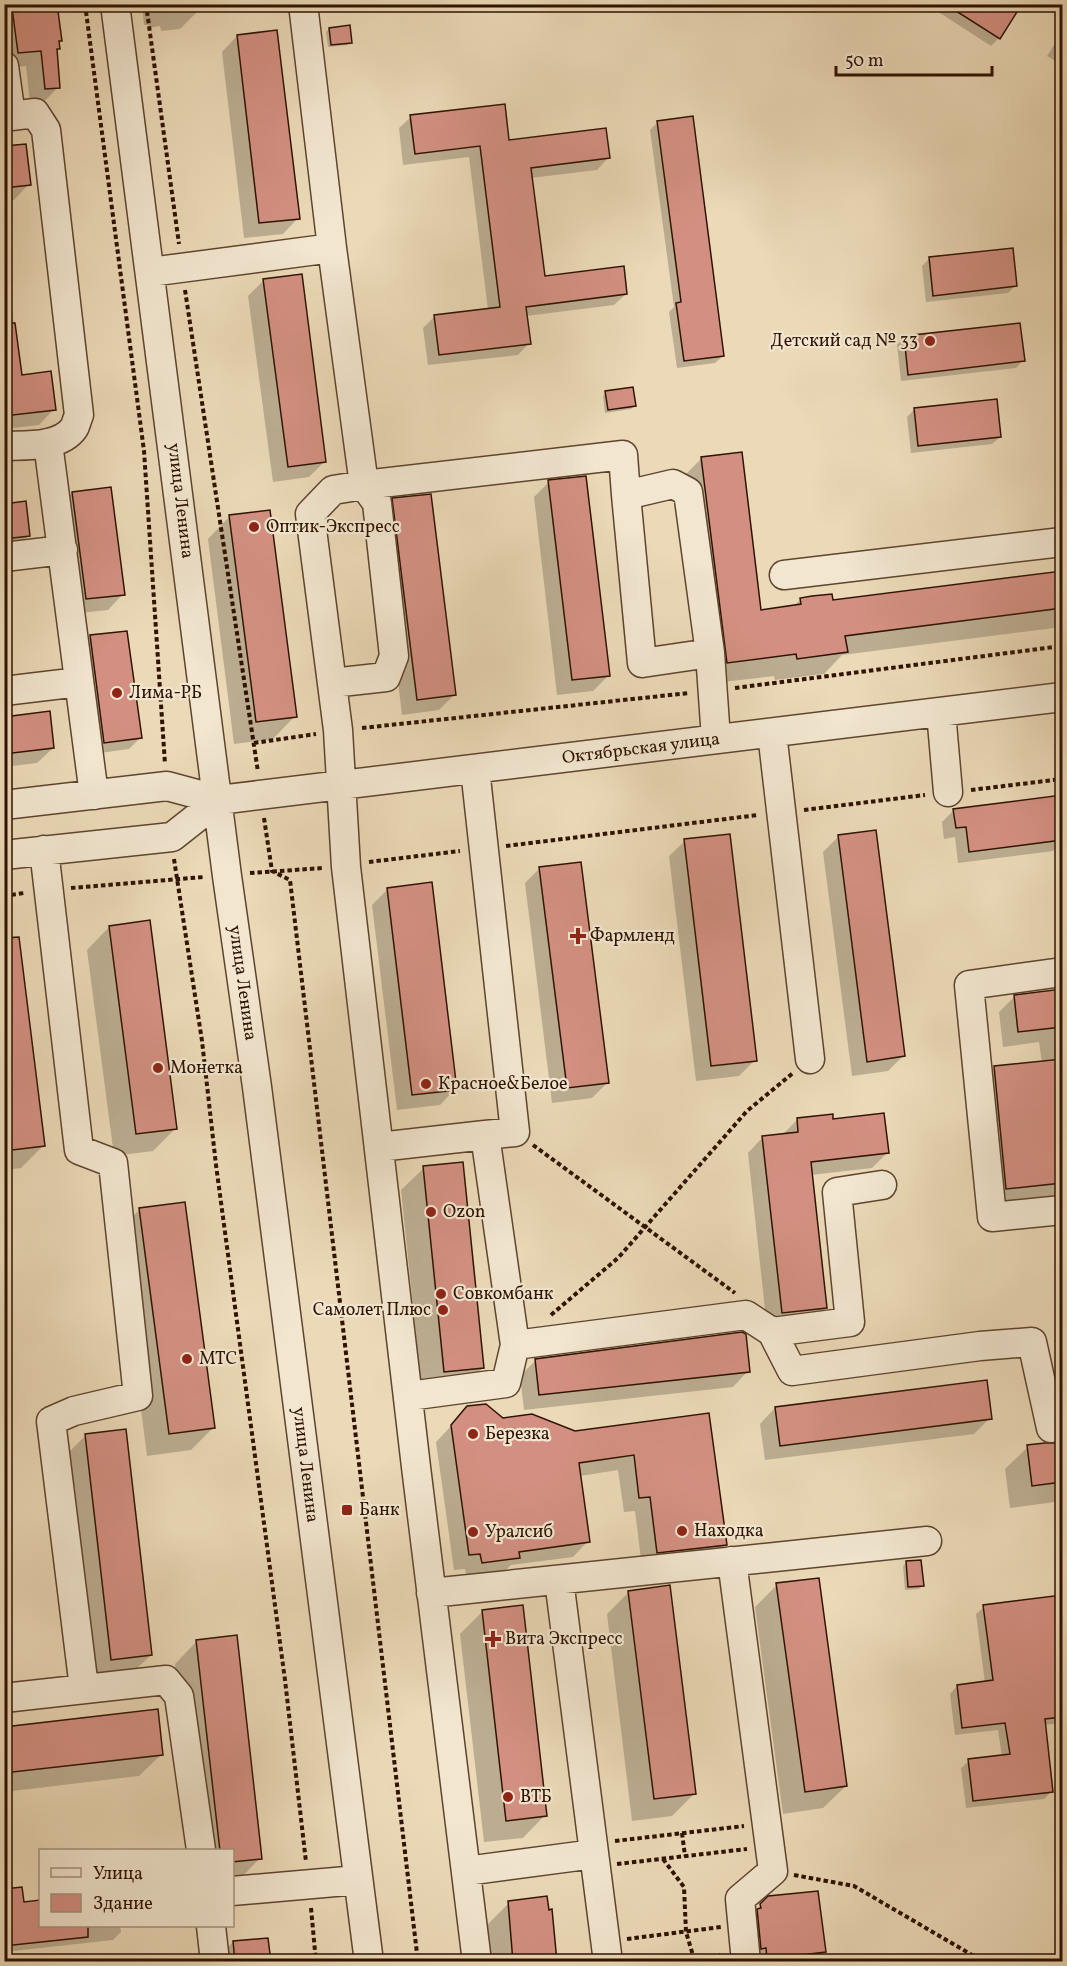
<svg xmlns="http://www.w3.org/2000/svg" width="1067" height="1966" font-family="Vollkorn,serif">
<style>
.shadow{fill:#0003}
.building{fill:#d39082;stroke:#2f1300;stroke-width:1.5}
.lines{fill:none;stroke-linecap:round;stroke-linejoin:round}
.minor-casing{stroke:#5e442e;stroke-width:31}
.path{stroke:#2f1300;stroke-width:4;stroke-dasharray:4.5 3;stroke-linecap:butt}
.minor{stroke:#f2e6d0;stroke-width:28}
.poi-dot{fill:#8f2418;stroke:#f2e6d0;stroke-width:2}
.labels{text-anchor:middle;dominant-baseline:central;stroke-width:4.5;stroke-linejoin:round;paint-order:stroke}
.poi-label{font-size:18px;fill:#2f1300;stroke:#f2e6d0;text-anchor:start}
.street-label{font-size:18px;fill:#2f1300;stroke:#f2e6d0}
</style>
<rect width="100%" height="100%" fill="#ebd9b7"/>
<filter id="stains"><feTurbulence type="fractalNoise" baseFrequency=".00333" numOctaves="4"/><feColorMatrix values="0 0 0 0 .2 0 0 0 0 .09 0 0 0 0 .02 0 0 0 .5 -.17"/></filter>
<radialGradient id="worn" r=".72"><stop offset=".6" stop-color="#630" stop-opacity="0"/><stop offset="1" stop-color="#630" stop-opacity=".3"/></radialGradient>
<path class="shadow" d="M 4,4 L 56,4 L 60,40 L 58,43 L 58,49 L 56,51 L 58,87 L 43,103 L 30,104 L 26,66 L 4,68 Z
M 142,4 L 205,4 L 180,29 L 161,31 L 160,26 L 149,28 L 149,25 L 144,25 Z
M 926,4 L 1017,4 L 1019,6 L 999,38 L 991,46 Z
M 329,29 L 351,42 L 347,45 L 328,47 L 326,32 Z
M 1062,33 L 1062,65 L 1047,56 Z
M 237,36 L 298,218 L 283,234 L 244,238 L 222,52 Z
M 411,117 L 508,141 L 608,158 L 597,170 L 531,178 L 543,277 L 626,294 L 614,305 L 526,316 L 529,343 L 518,355 L 428,365 L 423,328 L 435,316 L 488,310 L 469,157 L 403,165 L 399,128 Z
M 658,122 L 723,356 L 715,363 L 677,368 L 669,312 L 674,307 L 650,130 Z
M 4,148 L 29,184 L 14,200 L 4,201 Z
M 4,245 L 20,376 L 54,409 L 39,425 L 4,429 Z
M 930,258 L 1015,286 L 1008,293 L 926,302 L 922,266 Z
M 264,280 L 325,461 L 309,477 L 273,482 L 248,296 Z
M 905,337 L 1023,360 L 1016,368 L 901,381 L 897,345 Z
M 606,392 L 634,406 L 631,409 L 605,413 L 603,396 Z
M 915,409 L 1000,437 L 992,444 L 911,453 L 907,417 Z
M 701,459 L 760,612 L 793,607 L 801,599 L 831,602 L 1062,572 L 1062,627 L 842,655 L 824,674 L 775,680 L 774,676 L 705,684 L 679,481 Z
M 549,482 L 609,675 L 593,691 L 557,695 L 534,497 Z
M 72,493 L 123,594 L 108,610 L 71,614 L 57,509 Z
M 393,500 L 455,694 L 439,710 L 402,715 L 378,515 Z
M 4,505 L 28,536 L 13,551 L 4,552 Z
M 230,516 L 295,716 L 273,739 L 234,744 L 208,539 Z
M 90,636 L 140,738 L 129,749 L 93,754 L 79,648 Z
M 4,718 L 53,748 L 37,763 L 4,767 Z
M 1059,797 L 1062,841 L 1053,851 L 958,863 L 955,837 L 944,839 L 942,822 L 954,810 Z
M 839,836 L 903,1056 L 888,1071 L 852,1076 L 823,852 Z
M 685,841 L 755,1060 L 739,1076 L 696,1081 L 669,856 Z
M 540,868 L 607,1083 L 592,1098 L 552,1103 L 525,883 Z
M 388,889 L 455,1089 L 440,1105 L 397,1110 L 372,905 Z
M 109,927 L 176,1128 L 153,1151 L 114,1156 L 87,950 Z
M 4,940 L 43,1146 L 21,1168 L 4,1170 Z
M 1062,990 L 1062,1196 L 991,1204 L 979,1083 L 994,1068 L 1042,1063 L 1039,1042 L 1003,1047 L 999,1012 L 1014,997 Z
M 797,1120 L 832,1120 L 887,1153 L 872,1168 L 811,1175 L 826,1308 L 810,1323 L 767,1328 L 748,1153 L 763,1137 L 782,1135 Z
M 424,1168 L 483,1368 L 460,1390 L 422,1394 L 401,1190 Z
M 140,1209 L 213,1428 L 191,1450 L 147,1456 L 118,1231 Z
M 536,1360 L 748,1371 L 733,1387 L 524,1410 L 520,1376 Z
M 468,1408 L 503,1420 L 575,1433 L 708,1415 L 725,1545 L 710,1560 L 642,1567 L 635,1511 L 624,1512 L 618,1470 L 580,1476 L 588,1541 L 573,1557 L 511,1565 L 503,1573 L 467,1578 L 465,1569 L 454,1570 L 436,1442 Z
M 775,1408 L 990,1418 L 974,1434 L 765,1460 L 760,1424 Z
M 86,1435 L 151,1655 L 128,1677 L 89,1682 L 63,1458 Z
M 1062,1444 L 1062,1501 L 1010,1508 L 1005,1469 L 1028,1447 Z
M 906,1563 L 922,1586 L 919,1589 L 905,1590 L 903,1566 Z
M 777,1585 L 846,1786 L 823,1808 L 783,1814 L 755,1607 Z
M 629,1592 L 694,1794 L 672,1816 L 632,1821 L 607,1614 Z
M 1062,1597 L 1062,1723 L 1044,1725 L 1052,1791 L 1044,1799 L 966,1808 L 961,1768 L 969,1761 L 1002,1757 L 998,1730 L 955,1735 L 950,1694 L 957,1686 L 985,1683 L 976,1614 L 984,1607 Z
M 482,1612 L 545,1815 L 523,1838 L 484,1842 L 460,1634 Z
M 197,1641 L 260,1858 L 238,1881 L 232,1881 L 232,1850 L 196,1850 L 175,1664 Z
M 4,1728 L 162,1754 L 139,1776 L 4,1792 Z
M 4,1890 L 23,1903 L 40,1901 L 40,1926 L 120,1926 L 121,1932 L 113,1940 L 4,1952 Z
M 509,1903 L 556,1962 L 489,1962 L 487,1925 Z
M 761,1905 L 824,1951 L 814,1962 L 755,1962 L 749,1917 Z
M 233,1942 L 269,1962 L 214,1962 Z"/>
<path class="building" d="M 14,4 L 57,4 L 62,41 L 59,41 L 60,49 L 57,49 L 60,88 L 45,89 L 41,51 L 18,53 L 12,8 L 15,8 Z
M 945,4 L 1022,4 L 1000,39 Z
M 350,25 L 352,43 L 331,45 L 329,28 Z
M 277,30 L 300,219 L 259,223 L 237,35 Z
M 505,104 L 509,140 L 606,128 L 610,158 L 531,168 L 545,276 L 624,266 L 627,294 L 526,307 L 531,344 L 439,355 L 434,315 L 500,307 L 480,146 L 415,154 L 410,115 Z
M 693,116 L 724,356 L 684,361 L 676,303 L 681,302 L 657,121 Z
M 26,144 L 31,185 L 4,188 L 4,146 Z
M 1013,248 L 1017,286 L 933,296 L 929,257 Z
M 302,274 L 326,462 L 288,467 L 263,279 Z
M 4,323 L 15,323 L 22,375 L 51,371 L 56,410 L 4,416 Z
M 1020,323 L 1025,361 L 908,375 L 904,336 Z
M 633,387 L 636,406 L 608,410 L 605,391 Z
M 997,399 L 1001,437 L 918,446 L 914,408 Z
M 742,452 L 761,610 L 801,604 L 800,598 L 812,596 L 832,594 L 833,600 L 1062,571 L 1062,608 L 845,636 L 848,652 L 797,659 L 796,654 L 727,663 L 701,457 Z
M 586,476 L 610,676 L 572,680 L 548,480 Z
M 111,487 L 125,595 L 86,599 L 72,492 Z
M 431,494 L 456,695 L 417,700 L 392,498 Z
M 26,501 L 30,536 L 4,539 L 4,504 Z
M 270,510 L 297,717 L 256,722 L 229,515 Z
M 127,631 L 142,738 L 104,743 L 90,635 Z
M 50,711 L 54,748 L 4,754 L 4,717 Z
M 1062,795 L 1062,840 L 969,852 L 966,827 L 956,828 L 953,809 Z
M 876,830 L 905,1056 L 867,1062 L 838,835 Z
M 730,834 L 757,1061 L 711,1066 L 684,839 Z
M 581,862 L 609,1083 L 567,1088 L 539,867 Z
M 432,882 L 457,1090 L 412,1095 L 387,888 Z
M 150,920 L 177,1129 L 136,1134 L 109,926 Z
M 19,937 L 45,1146 L 4,1151 L 4,938 Z
M 1062,989 L 1062,1027 L 1018,1032 L 1014,995 Z
M 1062,1059 L 1062,1183 L 1006,1189 L 994,1066 Z
M 884,1113 L 889,1153 L 811,1162 L 827,1308 L 782,1313 L 762,1136 L 798,1132 L 797,1118 L 833,1114 L 833,1119 Z
M 463,1162 L 484,1368 L 444,1372 L 423,1166 Z
M 185,1202 L 215,1428 L 169,1434 L 139,1208 Z
M 742,1332 L 746,1334 L 750,1372 L 539,1395 L 535,1359 Z
M 987,1380 L 992,1419 L 780,1446 L 775,1407 Z
M 486,1404 L 503,1418 L 532,1414 L 575,1431 L 709,1413 L 727,1545 L 657,1553 L 650,1497 L 639,1498 L 634,1455 L 579,1463 L 590,1542 L 519,1552 L 520,1558 L 482,1563 L 480,1554 L 469,1555 L 451,1425 L 467,1406 Z
M 126,1429 L 152,1655 L 111,1660 L 85,1434 Z
M 1045,1443 L 1062,1443 L 1062,1482 L 1032,1486 L 1027,1445 Z
M 921,1560 L 924,1586 L 908,1587 L 906,1561 Z
M 819,1578 L 847,1786 L 805,1792 L 776,1583 Z
M 670,1585 L 696,1794 L 654,1799 L 628,1591 Z
M 1062,1595 L 1062,1717 L 1045,1719 L 1053,1792 L 973,1801 L 968,1759 L 1010,1754 L 1005,1723 L 962,1728 L 957,1685 L 993,1680 L 983,1605 Z
M 523,1605 L 547,1816 L 506,1821 L 482,1610 Z
M 237,1635 L 262,1859 L 232,1862 L 232,1851 L 220,1851 L 196,1640 Z
M 158,1709 L 163,1755 L 4,1773 L 4,1727 Z
M 22,1887 L 24,1902 L 40,1900 L 40,1926 L 88,1926 L 88,1937 L 4,1946 L 4,1889 Z
M 818,1891 L 826,1952 L 767,1959 L 766,1948 L 761,1949 L 757,1909 L 761,1908 L 760,1904 L 768,1896 Z
M 547,1896 L 549,1910 L 552,1909 L 557,1962 L 513,1962 L 508,1901 Z
M 268,1938 L 271,1962 L 235,1962 L 233,1941 Z"/>
<g class="lines">
<defs>
<path id="minor" d="M 115,4 L 227,876 L 257,1087 L 369,1962
M 303,4 L 332,248
M 4,66 L 11,116 L 35,113 L 46,130 L 79,415 C 77,419 76,425 74,428 C 60,448 25,445 4,446
M 150,272 L 332,248 L 364,485 L 623,455 L 626,495 L 673,484 L 688,492 L 710,653 L 716,739
M 48,443 L 94,795
M 626,495 L 642,663 L 710,653
M 4,557 L 63,550
M 784,575 L 1062,542
M 332,683 L 386,677 L 394,656 L 377,503 L 364,485 L 333,490 L 310,514 L 338,730 L 346,867 L 416,1467 L 477,1962
M 4,691 L 79,682
M 941,712 L 948,792
M 772,733 L 810,1059
M 475,769 L 515,1132 L 485,1135 L 515,1345
M 4,805 L 167,786 L 219,800 L 1062,697
M 44,850 L 79,1150 L 113,1163 L 138,1396 L 74,1411 L 51,1421 L 84,1688
M 4,855 L 172,837 L 219,800
M 1062,972 L 969,985 L 992,1217 L 1062,1210
M 379,1147 L 485,1135
M 772,1332 L 850,1322 L 837,1192 L 882,1185
M 409,1396 L 506,1383 L 515,1345 L 746,1315 L 772,1332 L 792,1371 L 980,1346 L 1032,1342 L 1051,1428 L 1062,1426
M 732,1561 L 773,1871 L 740,1899 L 746,1962
M 559,1580 L 608,1962
M 431,1593 L 927,1541
M 4,1698 L 166,1680 L 179,1696 L 201,1850
M 466,1871 L 594,1854
M 232,1891 L 358,1880
M 211,1926 L 215,1962"/>
</defs>
<use href="#minor" class="minor-casing"/>
<path class="path" d="M 85,4 L 144,451 L 165,764
M 146,4 L 179,244
M 185,290 L 258,772
M 735,688 L 1062,646
M 362,728 L 689,693
M 254,743 L 316,734
M 971,790 L 1062,779
M 804,810 L 925,795
M 264,818 L 272,871 L 290,880 L 418,1962
M 506,846 L 758,815
M 174,859 L 202,1041 L 216,1165 L 285,1680 L 306,1862
M 369,862 L 460,851
M 250,873 L 323,868
M 71,888 L 204,877
M 4,896 L 24,893
M 533,1145 L 735,1293
M 551,1315 L 618,1258 L 747,1111 L 793,1073
M 682,1833 L 685,1856
M 615,1841 L 744,1826
M 663,1859 L 684,1887 L 686,1932 L 695,1962
M 617,1864 L 747,1849
M 794,1875 L 854,1886 L 984,1962
M 311,1908 L 316,1962
M 627,1939 L 721,1927
M 717,1962 L 721,1954"/>
<use href="#minor" class="minor"/>
</g>
<g class="poi-dot">
<circle cx="930" cy="341" r="6"/>
<circle cx="254" cy="527" r="6"/>
<circle cx="117" cy="693" r="6"/>
<path d="M575 927h6v6h6v6h-6v6h-6v-6h-6v-6h6z"/>
<circle cx="158" cy="1068" r="6"/>
<circle cx="426" cy="1084" r="6"/>
<circle cx="431" cy="1212" r="6"/>
<circle cx="441" cy="1294" r="6"/>
<circle cx="443" cy="1310" r="6"/>
<circle cx="187" cy="1359" r="6"/>
<circle cx="473" cy="1434" r="6"/>
<rect x="341" y="1504" width="12" height="12" rx="3"/>
<circle cx="682" cy="1531" r="6"/>
<circle cx="473" cy="1532" r="6"/>
<path d="M490 1630h6v6h6v6h-6v6h-6v-6h-6v-6h6z"/>
<circle cx="508" cy="1797" r="6"/>
</g>
<g class="labels">
<g class="poi-label">
<text x="918" y="341" text-anchor="end">Детский сад № 33</text>
<text x="266" y="527">Оптик-Экспресс</text>
<text x="129" y="693">Лима-РБ</text>
<text x="590" y="936">Фармленд</text>
<text x="170" y="1068">Монетка</text>
<text x="438" y="1084">Красное&amp;Белое</text>
<text x="443" y="1212">Ozon</text>
<text x="453" y="1294">Совкомбанк</text>
<text x="431" y="1310" text-anchor="end">Самолет Плюс</text>
<text x="199" y="1359">МТС</text>
<text x="485" y="1434">Березка</text>
<text x="359" y="1510">Банк</text>
<text x="694" y="1531">Находка</text>
<text x="485" y="1532">Уралсиб</text>
<text x="505" y="1639">Вита Экспресс</text>
<text x="520" y="1797">ВТБ</text>
</g>
<g class="street-label">
<text transform="translate(180 501) rotate(83)">улица Ленина</text>
<text transform="translate(641 749) rotate(-7)">Октябрьская улица</text>
<text transform="translate(242 983) rotate(82)">улица Ленина</text>
<text transform="translate(305 1465) rotate(83)">улица Ленина</text>
</g>
</g>
<rect width="1067" height="1966" fill="none" stroke="#ebd9b7" stroke-width="24"/>
<rect x="6" y="6" width="1055" height="1954" fill="none" stroke="#2f1300" stroke-width="3"/>
<rect x="12" y="12" width="1043" height="1942" fill="none" stroke="#2f1300" stroke-width="1.5"/>
<rect x="39" y="1849" width="195" height="78" fill="#f2e6d0" stroke="#a4927d" stroke-width="1.5"/>
<rect x="51" y="1868" width="30" height="9" fill="#f2e6d0" stroke="#a4927d" stroke-width="1.5"/>
<text x="93" y="1879" font-size="18" fill="#2f1300">Улица</text>
<rect x="51" y="1894" width="30" height="18" fill="#d39082" stroke="#a4927d" stroke-width="1.5"/>
<text x="93" y="1909" font-size="18" fill="#2f1300">Здание</text>
<path d="M836 66v9h156v-9" fill="none" stroke="#2f1300" stroke-width="3"/>
<text x="845" y="66" font-size="18" fill="#2f1300" stroke="#f2e6d0" stroke-width="4.5" paint-order="stroke">50 m</text>
<rect width="100%" height="100%" filter="url(#stains)"/>
<rect width="100%" height="100%" fill="url(#worn)"/>
</svg>
